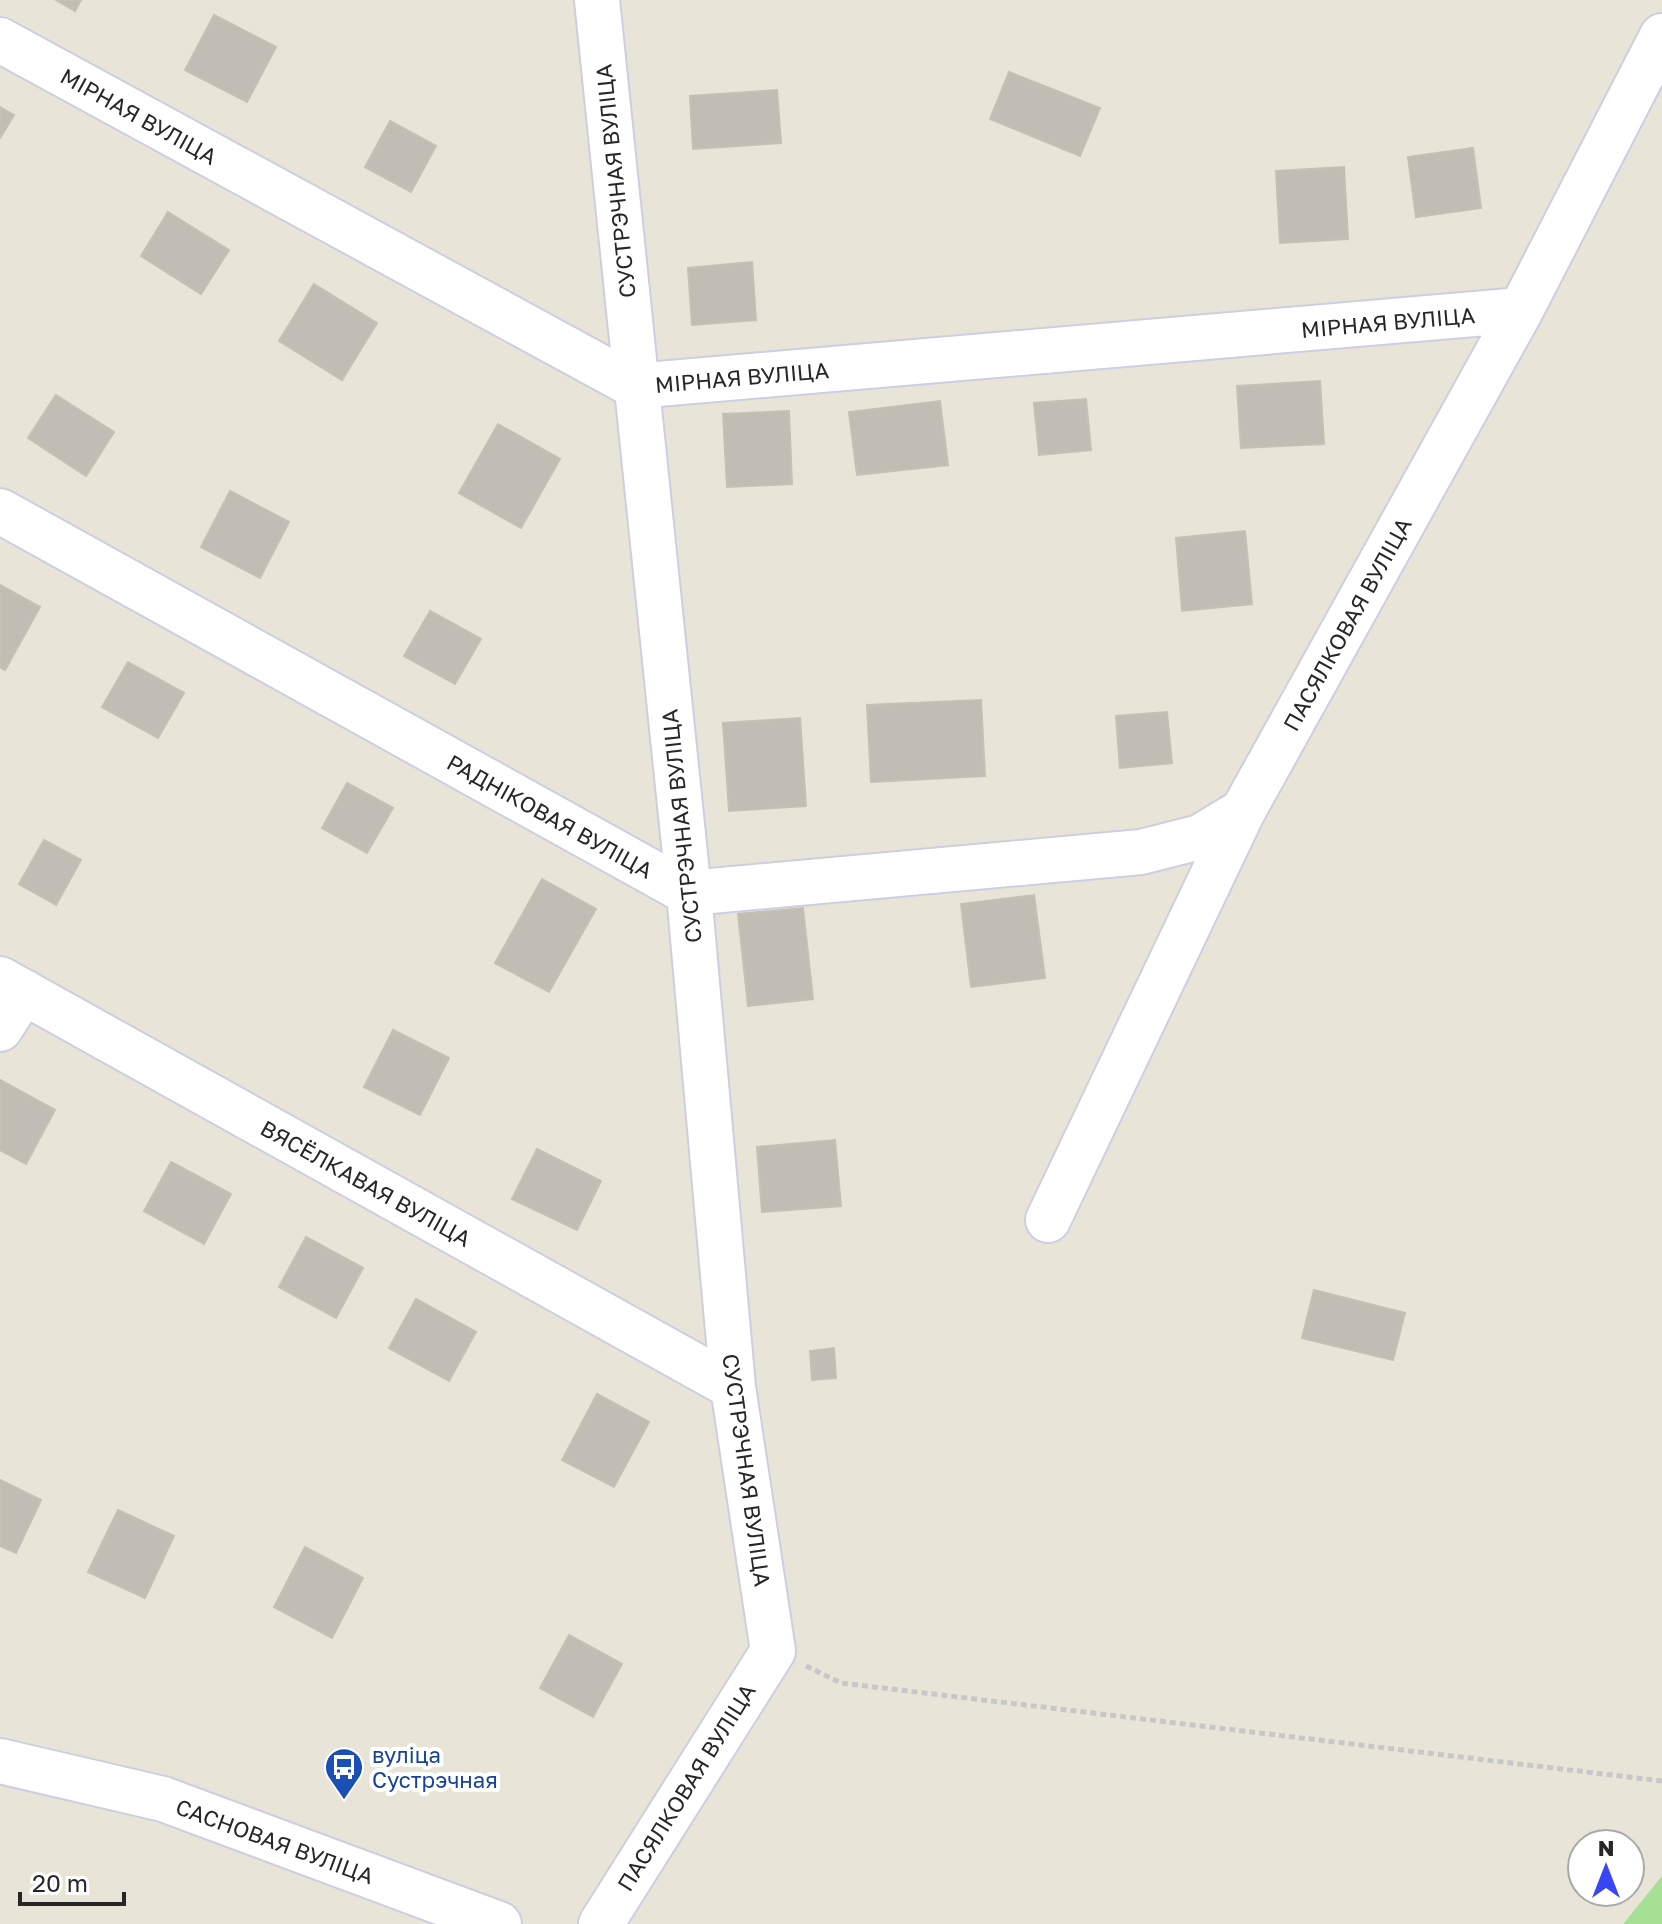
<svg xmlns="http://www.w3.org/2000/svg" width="1662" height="1924" font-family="'Golos Text',sans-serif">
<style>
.green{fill:#a5e094}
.building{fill:#c1bdb5;stroke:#c4c0b2;stroke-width:2}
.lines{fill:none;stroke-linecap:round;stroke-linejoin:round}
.minor-casing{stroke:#cdcfe0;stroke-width:48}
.path{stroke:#c7c7c7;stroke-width:5;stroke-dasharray:6 4;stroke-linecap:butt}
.minor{stroke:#fff;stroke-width:44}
.labels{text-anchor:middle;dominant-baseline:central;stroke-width:8;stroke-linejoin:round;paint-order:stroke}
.street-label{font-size:22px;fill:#272727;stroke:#fff}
.transit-label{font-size:22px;fill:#164399;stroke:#fff;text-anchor:start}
</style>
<rect width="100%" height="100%" fill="#e9e4d8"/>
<path class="green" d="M 1662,1876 L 1662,1924 L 1624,1924 L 1624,1923 Z"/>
<path class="building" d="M 56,0 L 81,0 L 75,11 Z
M 214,15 L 276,47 L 247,102 L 185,70 Z
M 1009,72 L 1100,108 L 1080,156 L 990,119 Z
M 777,90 L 781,143 L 693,149 L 690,96 Z
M 0,107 L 14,115 L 0,138 Z
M 390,121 L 436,146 L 411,192 L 365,167 Z
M 1473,148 L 1481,208 L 1416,217 L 1408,157 Z
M 1344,167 L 1348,239 L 1280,243 L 1276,171 Z
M 168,212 L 229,250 L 201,294 L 141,256 Z
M 752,262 L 756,320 L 692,325 L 688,268 Z
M 314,284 L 377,323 L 342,380 L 279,341 Z
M 1320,381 L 1324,444 L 1241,448 L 1237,386 Z
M 56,395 L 114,432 L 86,476 L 28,438 Z
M 1086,399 L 1091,450 L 1039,455 L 1034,403 Z
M 940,401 L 948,465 L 857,475 L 849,412 Z
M 789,411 L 792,484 L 727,487 L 723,414 Z
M 498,424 L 560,459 L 521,528 L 459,493 Z
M 230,491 L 289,522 L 260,578 L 201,547 Z
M 1245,531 L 1252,604 L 1182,611 L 1176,538 Z
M 0,585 L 40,607 L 5,670 L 0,667 Z
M 430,611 L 481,639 L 455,684 L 404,656 Z
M 128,662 L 184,693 L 158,738 L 102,707 Z
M 981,700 L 985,776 L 871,782 L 867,705 Z
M 1167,712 L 1172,763 L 1120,768 L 1116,716 Z
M 800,718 L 806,806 L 729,811 L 723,723 Z
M 347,783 L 393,808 L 367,853 L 322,828 Z
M 44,840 L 81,860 L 56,905 L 19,884 Z
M 542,879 L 596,909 L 549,992 L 495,963 Z
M 1034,895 L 1045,978 L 971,987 L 961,904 Z
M 803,908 L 813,999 L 748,1006 L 738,914 Z
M 393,1030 L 449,1058 L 420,1115 L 364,1087 Z
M 0,1080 L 55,1110 L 26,1164 L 0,1150 Z
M 835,1140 L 841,1206 L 762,1212 L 757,1147 Z
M 537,1149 L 601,1181 L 577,1230 L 512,1199 Z
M 171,1162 L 231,1194 L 204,1244 L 144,1211 Z
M 306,1237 L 363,1268 L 336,1318 L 279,1287 Z
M 1314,1290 L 1405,1313 L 1393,1360 L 1302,1338 Z
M 416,1299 L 476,1332 L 449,1381 L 389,1348 Z
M 834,1348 L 836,1378 L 812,1380 L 810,1351 Z
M 597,1394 L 649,1422 L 614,1487 L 562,1460 Z
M 0,1480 L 41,1500 L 16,1553 L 0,1546 Z
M 118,1510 L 174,1536 L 145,1598 L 88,1572 Z
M 305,1547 L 363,1578 L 332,1638 L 274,1607 Z
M 569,1635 L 622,1664 L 593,1717 L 540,1688 Z"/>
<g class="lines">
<defs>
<path id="minor" d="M 597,0 L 689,893 L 733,1387 L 773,1651 L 601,1924
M 0,40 L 635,386 L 1521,310
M 0,511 L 689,893 L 1141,852 L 1200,837 L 1243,811
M 0,979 L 733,1387
M 0,1029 L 24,992
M 1048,1220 L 1243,811 L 1521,310 L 1662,36
M 0,1761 L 163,1799 L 499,1924"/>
</defs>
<use href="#minor" class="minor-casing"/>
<path class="path" d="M 806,1666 L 841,1683 L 1662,1781"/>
<use href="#minor" class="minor"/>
</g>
<defs>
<symbol id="bus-pin" viewBox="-11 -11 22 30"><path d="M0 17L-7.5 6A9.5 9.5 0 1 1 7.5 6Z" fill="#1a4fb4" stroke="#fff"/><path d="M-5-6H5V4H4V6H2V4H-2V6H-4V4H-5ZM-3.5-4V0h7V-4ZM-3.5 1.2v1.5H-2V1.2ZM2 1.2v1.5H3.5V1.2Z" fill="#fff"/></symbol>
</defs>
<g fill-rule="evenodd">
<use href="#bus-pin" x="322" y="1745" width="44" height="60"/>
</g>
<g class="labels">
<g class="street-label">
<text transform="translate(139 116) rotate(29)">МІРНАЯ ВУЛІЦА</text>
<text transform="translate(615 181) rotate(-96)">СУСТРЭЧНАЯ ВУЛІЦА</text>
<text transform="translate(1388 322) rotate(-5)">МІРНАЯ ВУЛІЦА</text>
<text transform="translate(742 377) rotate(-5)">МІРНАЯ ВУЛІЦА</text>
<text transform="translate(1347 624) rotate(-61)">ПАСЯЛКОВАЯ ВУЛІЦА</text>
<text transform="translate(550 816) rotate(29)">РАДНІКОВАЯ ВУЛІЦА</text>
<text transform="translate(681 826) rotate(-96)">СУСТРЭЧНАЯ ВУЛІЦА</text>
<text transform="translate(366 1183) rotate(29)">ВЯСЁЛКАВАЯ ВУЛІЦА</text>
<text transform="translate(747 1470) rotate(82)">СУСТРЭЧНАЯ ВУЛІЦА</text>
<text transform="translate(686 1787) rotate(-58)">ПАСЯЛКОВАЯ ВУЛІЦА</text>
<text transform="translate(275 1841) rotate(20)">САСНОВАЯ ВУЛІЦА</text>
</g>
<g class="transit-label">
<text x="372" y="1754">вуліца<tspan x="372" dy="25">Сустрэчная</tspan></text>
</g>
</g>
<g transform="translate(1606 1868)"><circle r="38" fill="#ffffff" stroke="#a9a9a9" stroke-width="2"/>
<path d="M0-6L14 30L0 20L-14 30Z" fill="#3946f5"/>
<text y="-12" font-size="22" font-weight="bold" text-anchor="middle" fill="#272727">N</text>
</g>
<path d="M20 1892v12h104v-12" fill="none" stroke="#272727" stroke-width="4"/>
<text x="32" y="1892" font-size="24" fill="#272727" stroke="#ffffff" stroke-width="6" paint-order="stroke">20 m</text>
</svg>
